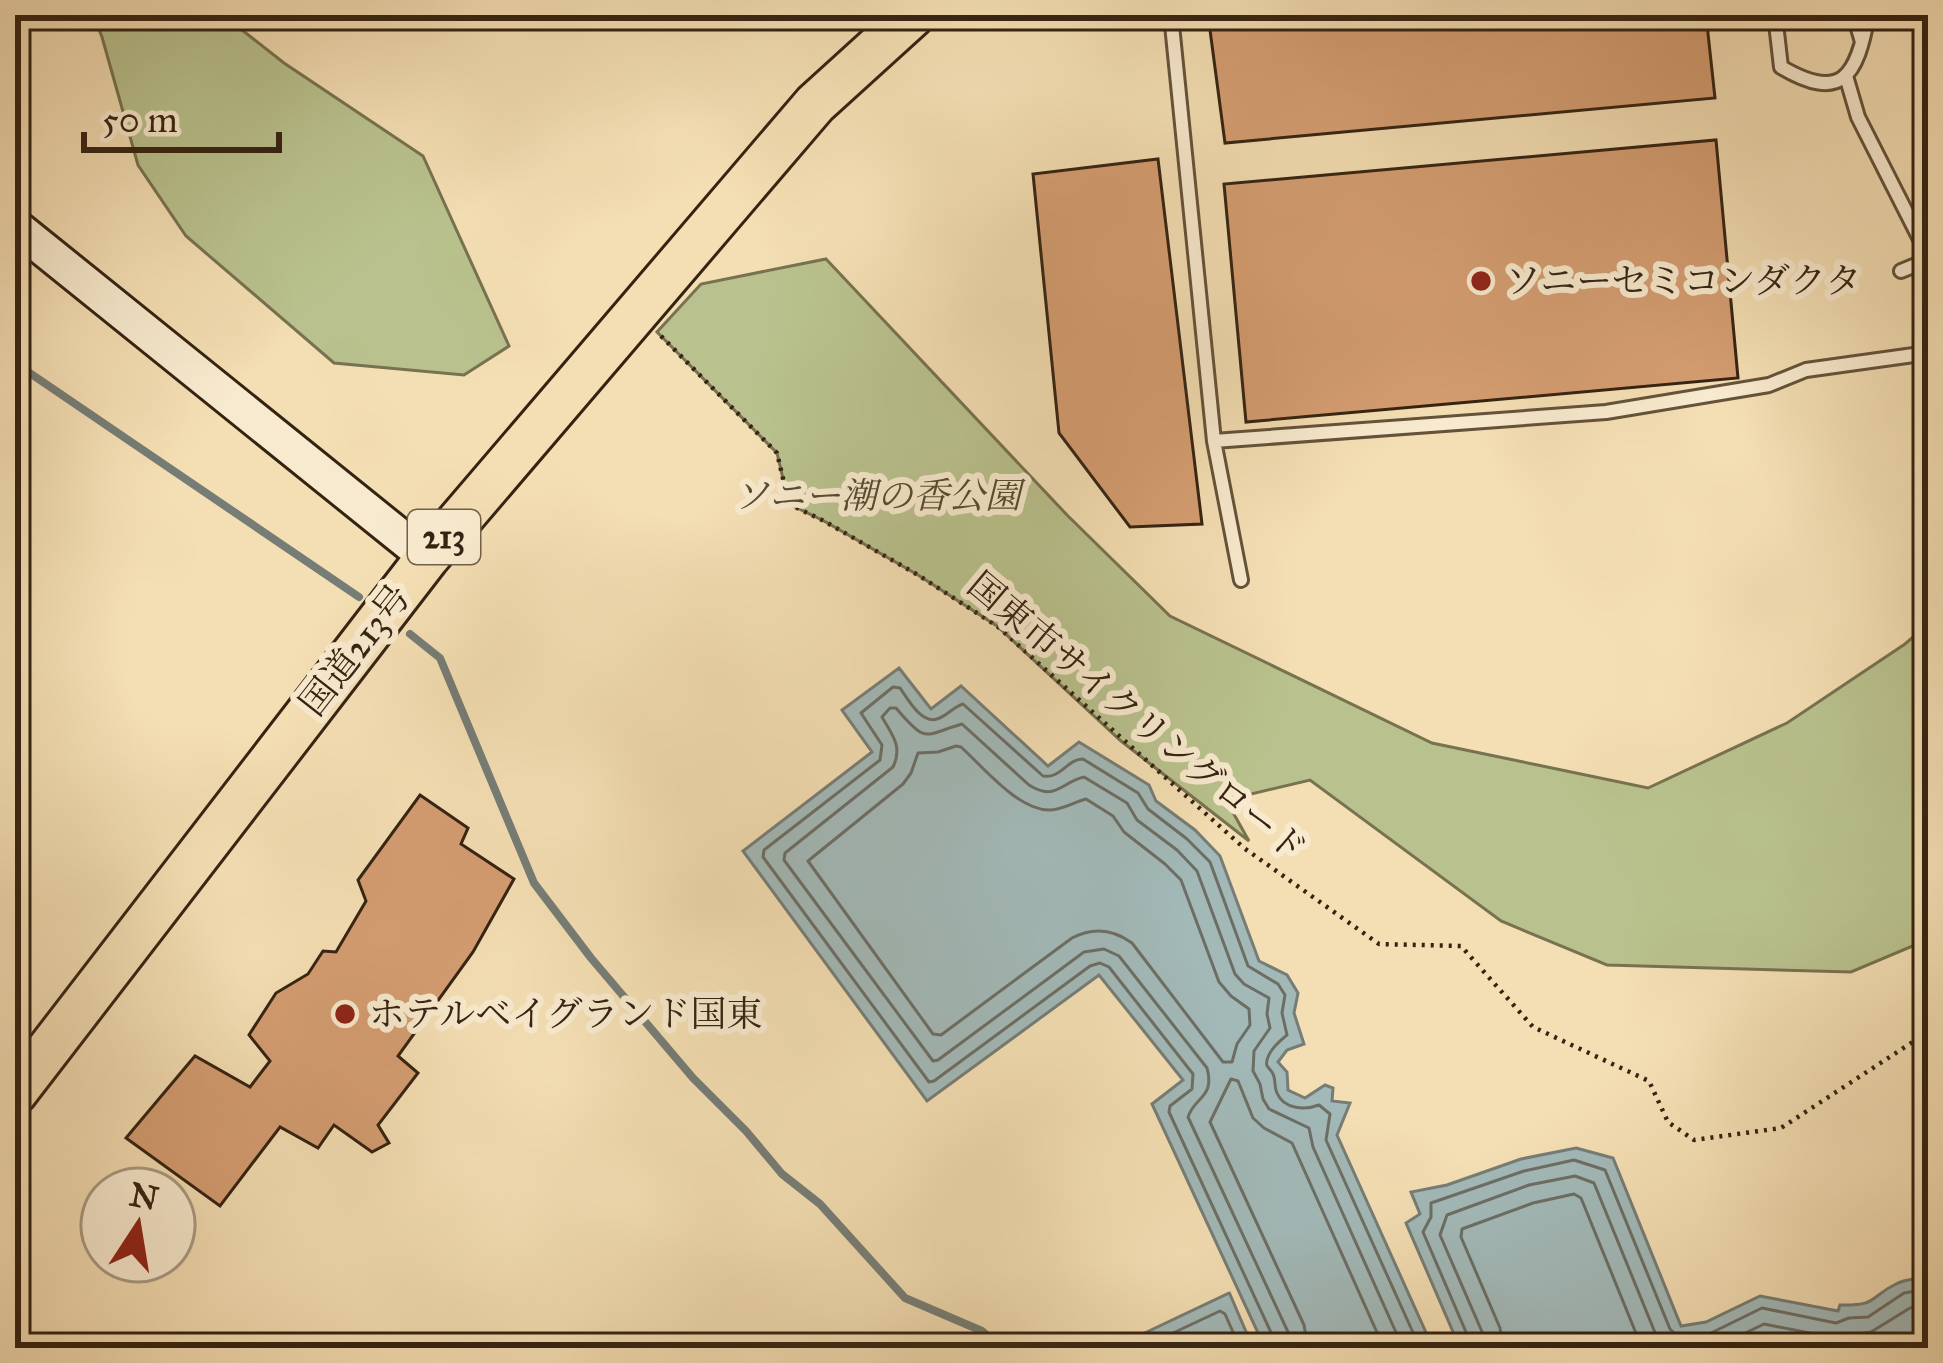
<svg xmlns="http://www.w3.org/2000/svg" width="1943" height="1363" font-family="'IM FELL Great Primer','Noto Serif JP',serif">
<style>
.green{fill:#b9c28e;stroke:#777250;stroke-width:3}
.water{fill:#a2b9b8;stroke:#767d76;stroke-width:3}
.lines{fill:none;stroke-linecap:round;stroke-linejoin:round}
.shore{stroke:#6c6e65;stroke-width:3}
.stream{stroke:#767d76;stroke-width:8}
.building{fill:#d49d71;stroke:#352312;stroke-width:3}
.lane-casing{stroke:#65523a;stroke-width:18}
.secondary-casing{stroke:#352312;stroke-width:39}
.highway-casing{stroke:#352312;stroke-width:48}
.path{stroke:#352312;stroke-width:4.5;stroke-dasharray:3 6;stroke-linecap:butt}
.lane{stroke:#f8eace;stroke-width:12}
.secondary{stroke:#f8eace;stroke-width:33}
.highway{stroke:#f4deb3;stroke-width:42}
.poi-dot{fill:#8f2418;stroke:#f8eace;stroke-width:4.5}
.labels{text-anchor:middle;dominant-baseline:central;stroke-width:12;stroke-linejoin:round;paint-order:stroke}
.shield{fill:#f8eace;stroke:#705f4a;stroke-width:3}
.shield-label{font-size:33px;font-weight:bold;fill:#352312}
.poi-label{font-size:36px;fill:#352312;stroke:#f8eace;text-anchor:start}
.park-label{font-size:36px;font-style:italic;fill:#564b31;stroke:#f8eace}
.street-label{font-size:36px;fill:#352312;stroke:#f8eace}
</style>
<rect width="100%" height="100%" fill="#f4deb3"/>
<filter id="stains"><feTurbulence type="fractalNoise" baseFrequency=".00167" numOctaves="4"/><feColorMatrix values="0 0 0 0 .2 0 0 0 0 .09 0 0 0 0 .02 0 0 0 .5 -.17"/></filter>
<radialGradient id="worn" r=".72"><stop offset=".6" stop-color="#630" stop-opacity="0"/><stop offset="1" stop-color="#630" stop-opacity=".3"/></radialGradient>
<path class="green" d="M 93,15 L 223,15 L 284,63 L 423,156 L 509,346 L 464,375 L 334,363 L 186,236 L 138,165 L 102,37 Z
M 826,259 L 1067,515 L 1170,616 L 1432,743 L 1648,788 L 1787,723 L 1905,644 L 1928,624 L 1927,940 L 1851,972 L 1607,965 L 1501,921 L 1310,780 L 1226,800 L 1249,841 L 1121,741 L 997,626 L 918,575 L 824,521 L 789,504 L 777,453 L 657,332 L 701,284 Z"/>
<path class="water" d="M 899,668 L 931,709 L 961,686 L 1048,766 L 1079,742 L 1149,785 L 1156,801 L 1195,830 L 1220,856 L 1259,961 L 1287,975 L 1298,993 L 1294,1013 L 1304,1044 L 1287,1050 L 1278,1062 L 1287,1072 L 1288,1090 L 1305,1098 L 1325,1085 L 1333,1088 L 1332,1101 L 1350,1103 L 1337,1135 L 1433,1348 L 1265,1348 L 1152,1104 L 1183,1080 L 1099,975 L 927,1101 L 743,851 L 872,752 L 842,710 Z
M 1576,1148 L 1613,1158 L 1681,1326 L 1706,1322 L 1760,1296 L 1838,1311 L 1840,1305 C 1880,1306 1869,1296 1898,1283 C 1910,1278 1917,1281 1928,1273 L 1928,1348 L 1460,1348 L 1406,1223 L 1420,1214 L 1411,1192 L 1447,1185 L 1521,1159 Z
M 1229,1292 L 1253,1348 L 1113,1348 L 1229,1293 Z"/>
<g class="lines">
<path class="shore" d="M 956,746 L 961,747 C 983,767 1018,810 1049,810 C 1062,810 1074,802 1086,799 L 1113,816 L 1124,832 L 1165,864 L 1181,880 L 1219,982 L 1231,996 L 1249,1009 L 1250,1025 L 1237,1044 L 1232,1062 L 1223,1062 L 1132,943 C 1113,929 1093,927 1072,938 L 941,1035 L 933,1034 L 808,861 L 903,784 L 911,773 L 918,753 L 938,752 Z
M 1141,1348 L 1220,1311 L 1225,1314 L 1240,1348
M 1275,1348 L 1274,1339 L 1169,1112 L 1170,1106 L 1192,1089 L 1193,1074 L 1109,967 L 1100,963 L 1090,966 L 934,1081 L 929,1082 L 763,857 L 764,850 L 880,760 L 882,745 L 861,713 L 893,687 L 900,688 C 908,699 921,724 937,719 C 947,716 953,707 963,704 L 1043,776 C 1061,779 1067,759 1083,759 L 1138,793 L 1148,809 L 1187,839 L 1210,862 L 1248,966 L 1278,984 L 1285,995 L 1282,1013 L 1287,1035 C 1281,1040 1271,1048 1268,1057 C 1264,1068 1269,1066 1273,1074 C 1276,1080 1274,1087 1277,1093 C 1284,1110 1306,1110 1319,1105 L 1330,1114 L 1326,1140 L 1420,1348
M 1290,1348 L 1288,1332 L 1188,1117 C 1195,1096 1215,1098 1207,1068 L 1119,956 L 1104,949 L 1084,952 L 938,1060 L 933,1061 L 784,860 L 785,853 L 893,767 C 903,746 892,735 882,717 L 890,708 L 896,708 C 927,745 924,735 962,724 L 1029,785 C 1056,802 1061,782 1084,777 L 1127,803 L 1137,820 L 1177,850 L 1197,871 L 1235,974 L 1244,984 L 1269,998 L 1267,1014 L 1270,1028 L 1254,1051 L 1253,1071 L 1260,1084 L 1263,1099 L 1269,1109 L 1309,1128 L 1313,1147 L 1403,1348
M 1308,1348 L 1304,1325 L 1210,1122 L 1231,1079 L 1238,1081 L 1253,1118 L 1264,1128 L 1292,1143 L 1384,1348
M 1470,1348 L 1469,1339 L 1423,1232 L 1431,1217 L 1431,1203 L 1524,1171 L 1574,1160 L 1605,1170 L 1670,1329 L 1678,1337 L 1709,1334 L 1762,1308 L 1836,1323 L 1849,1318 L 1868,1317 L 1904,1293 L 1928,1289
M 1485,1348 L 1483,1334 L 1440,1235 L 1447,1215 L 1529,1185 L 1575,1176 L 1594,1183 L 1656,1335 L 1667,1348
M 1503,1348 L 1500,1328 L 1461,1237 L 1462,1229 L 1533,1203 L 1574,1194 L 1581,1198 L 1642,1348
M 1714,1348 L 1764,1324 L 1835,1338 L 1871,1332 L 1910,1308 L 1928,1305"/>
<path class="stream" d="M 15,363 L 359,597
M 410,634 L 440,658 L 534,883 L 591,958 L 693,1078 L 746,1131 L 782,1174 L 820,1204 L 905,1298 L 982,1331 L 1001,1348"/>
</g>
<path class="building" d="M 1208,15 L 1706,15 L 1715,98 L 1225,143 Z
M 1716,140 L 1738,378 L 1246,422 L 1224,184 Z
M 1158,159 L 1202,524 L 1130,527 L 1059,433 L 1033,174 Z
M 420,795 L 468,828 L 461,844 L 514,879 L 473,952 L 398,1056 L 418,1073 L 378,1125 L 389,1143 L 372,1152 L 334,1125 L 318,1148 L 280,1127 L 220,1206 L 126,1138 L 195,1056 L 250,1087 L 270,1061 L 249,1035 L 276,993 L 308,974 L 323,951 L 336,952 L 366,901 L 358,880 Z"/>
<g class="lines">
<defs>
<path id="lane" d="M 1171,15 L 1214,441 L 1241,580
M 1775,15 L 1781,67 C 1842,103 1857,76 1868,15
M 1854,15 L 1862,42
M 1846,76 L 1858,117 L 1928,255
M 1901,271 L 1928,260
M 1214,441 L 1606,412 L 1769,385 L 1806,370 L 1928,353"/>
<path id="secondary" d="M 15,226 L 427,558"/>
<path id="highway" d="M 15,1093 L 427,558 L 815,104 L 913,15"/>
</defs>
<use href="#lane" class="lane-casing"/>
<use href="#secondary" class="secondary-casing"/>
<use href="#highway" class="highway-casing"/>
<path class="path" d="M 661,336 L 777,453 L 789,504 L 824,521 L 918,575 L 997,626 L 1244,848 L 1379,944 L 1461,946 L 1533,1027 L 1649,1081 L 1668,1122 L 1694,1140 L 1781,1128 L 1928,1032"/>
<use href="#lane" class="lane"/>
<use href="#secondary" class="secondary"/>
<use href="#highway" class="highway"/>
</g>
<g class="poi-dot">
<circle cx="1481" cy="281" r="12"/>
<circle cx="345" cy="1014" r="12"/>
</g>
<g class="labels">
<rect class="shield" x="408" y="510" width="72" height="54" rx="9"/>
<g class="shield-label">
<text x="444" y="537">213</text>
</g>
<g class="poi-label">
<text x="1505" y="281">ソニーセミコンダクタ</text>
<text x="369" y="1014">ホテルベイグランド国東</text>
</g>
<g class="park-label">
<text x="877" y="496">ソニー潮の香公園</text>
</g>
<g class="street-label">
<text transform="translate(355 650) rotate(-52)">国道213号</text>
<text transform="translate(1137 717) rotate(40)">国東市サイクリングロード</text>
</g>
</g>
<rect width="1943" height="1363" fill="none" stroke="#f4deb3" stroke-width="60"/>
<rect x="18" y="18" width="1907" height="1327" fill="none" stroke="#352312" stroke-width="6"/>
<rect x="30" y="30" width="1883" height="1303" fill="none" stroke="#352312" stroke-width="3"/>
<g transform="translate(138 1225) rotate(12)"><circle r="57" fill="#f8eace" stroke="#aa9a83" stroke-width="3"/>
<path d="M0-9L21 45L0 30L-21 45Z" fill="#8f2418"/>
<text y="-18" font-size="33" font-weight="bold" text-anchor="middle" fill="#352312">N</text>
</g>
<path d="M84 132v18h195v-18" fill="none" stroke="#352312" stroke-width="6"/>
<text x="102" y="132" font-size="36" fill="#352312" stroke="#f8eace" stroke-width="9" paint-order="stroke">50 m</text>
<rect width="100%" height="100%" filter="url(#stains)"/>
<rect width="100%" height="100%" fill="url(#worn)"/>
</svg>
